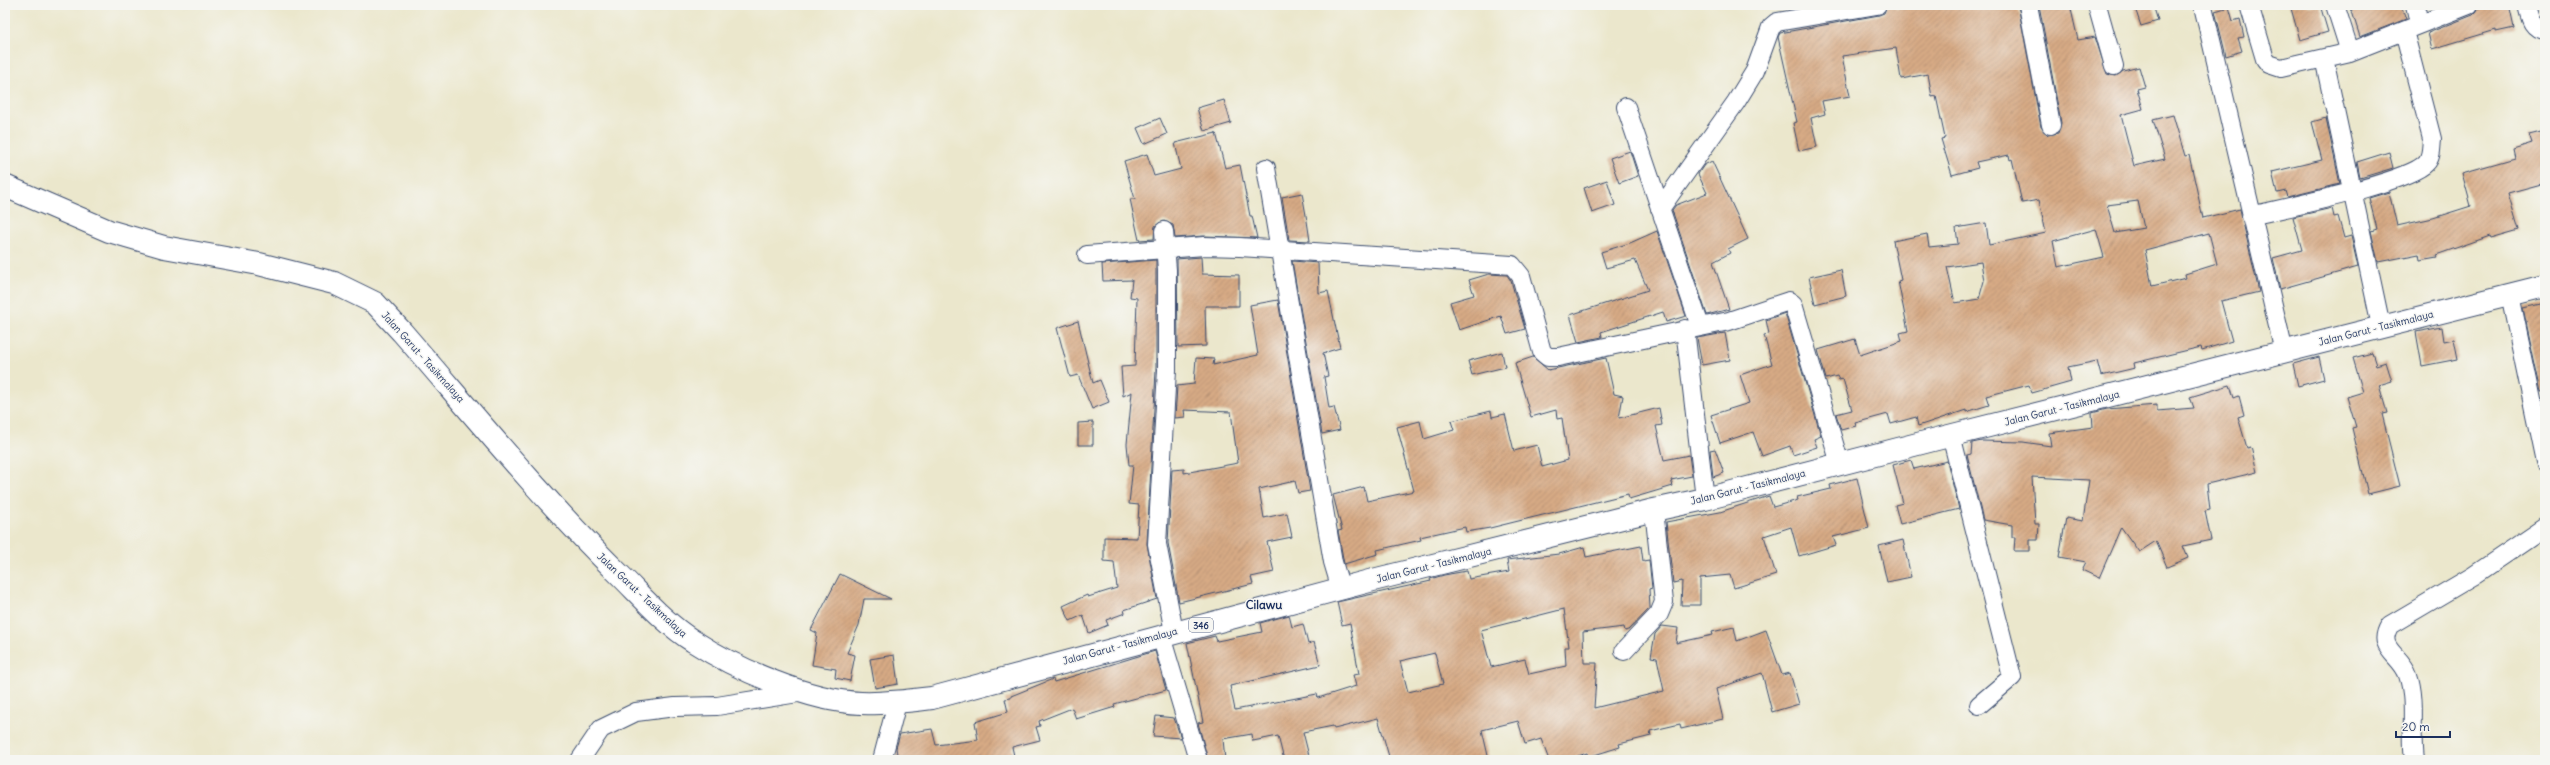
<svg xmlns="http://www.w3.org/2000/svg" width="2550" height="765" font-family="Delius,sans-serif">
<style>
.building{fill:url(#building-hatch);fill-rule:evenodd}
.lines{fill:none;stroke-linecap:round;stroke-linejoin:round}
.street-casing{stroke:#3a4b6e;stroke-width:20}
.primary-casing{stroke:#3a4b6e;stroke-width:24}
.street{stroke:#fff;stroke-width:18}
.primary{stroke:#fff;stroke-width:22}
.labels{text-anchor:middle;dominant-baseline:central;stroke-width:3;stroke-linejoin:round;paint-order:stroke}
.shield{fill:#f6f6f2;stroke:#5d6b8a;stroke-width:1}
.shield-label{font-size:9px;font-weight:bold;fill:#1b2f5e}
.street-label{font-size:10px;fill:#1b2f5e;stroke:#f6f6f2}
.quarter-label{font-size:12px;font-weight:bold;fill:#1b2f5e;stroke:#f6f6f2}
</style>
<defs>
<pattern id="building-hatch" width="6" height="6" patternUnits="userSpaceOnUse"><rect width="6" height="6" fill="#d7aa85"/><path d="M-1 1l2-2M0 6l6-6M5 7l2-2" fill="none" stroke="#ae8b70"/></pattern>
</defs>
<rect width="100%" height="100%" fill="#f6f6f2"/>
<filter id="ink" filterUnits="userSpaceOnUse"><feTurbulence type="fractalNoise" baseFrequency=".025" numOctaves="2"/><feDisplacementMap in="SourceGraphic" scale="8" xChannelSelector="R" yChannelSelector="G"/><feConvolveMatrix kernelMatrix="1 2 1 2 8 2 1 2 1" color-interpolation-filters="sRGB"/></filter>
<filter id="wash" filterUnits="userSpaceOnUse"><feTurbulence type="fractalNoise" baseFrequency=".012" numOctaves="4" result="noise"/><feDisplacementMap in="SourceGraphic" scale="16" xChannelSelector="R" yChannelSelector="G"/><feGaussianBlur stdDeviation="0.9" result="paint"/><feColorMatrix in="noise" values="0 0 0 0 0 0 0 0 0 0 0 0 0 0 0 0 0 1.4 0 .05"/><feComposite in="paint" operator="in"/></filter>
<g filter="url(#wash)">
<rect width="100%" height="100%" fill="#ebe7cc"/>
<g id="blocks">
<path class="building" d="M 1887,5 L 1895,5 L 1896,8 L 1917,5 L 2018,5 L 2041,127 L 2048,135 L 2058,133 L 2061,123 L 2039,5 L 2070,5 L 2078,40 L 2095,37 L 2107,74 L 2116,76 L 2123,71 L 2139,67 L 2145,87 L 2137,89 L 2143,109 L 2121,115 L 2134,166 L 2165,159 L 2153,120 L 2173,115 L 2185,156 L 2189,155 L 2203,218 L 2240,209 L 2259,292 L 2221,301 L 2232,341 L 2202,350 L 2201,347 L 2134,363 L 2135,368 L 2101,376 L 2097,361 L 2068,367 L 2071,382 L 2032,393 L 2029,385 L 1986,396 L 1989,405 L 1966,412 L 1966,410 L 1918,426 L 1916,417 L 1891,424 L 1888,414 L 1855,423 L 1856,426 L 1841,430 L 1836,414 L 1852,410 L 1843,379 L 1839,380 L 1837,376 L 1826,379 L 1818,350 L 1855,339 L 1860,355 L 1902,341 L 1900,333 L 1908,331 L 1898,281 L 1901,280 L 1893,241 L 1927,234 L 1929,247 L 1958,244 L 1956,228 L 1986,223 L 1989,245 L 2046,233 L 2039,200 L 2022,203 L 2012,159 L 2010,160 L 2009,155 L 1976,162 L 1978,168 L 1952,175 L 1941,139 L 1945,138 L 1936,96 L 1932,97 L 1928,74 L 1901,79 L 1896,48 L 1842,56 L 1850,96 L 1822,101 L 1825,114 L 1811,118 L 1817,147 L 1799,151 L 1793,123 L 1797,122 L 1778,37 L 1780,33 L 1879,15 L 1884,13 ZM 2138,201 L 2144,228 L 2115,233 L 2107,205 ZM 2096,229 L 2104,257 L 2058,267 L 2053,241 ZM 2209,233 L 2217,264 L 2185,274 L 2186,278 L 2152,286 L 2145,250 ZM 1981,262 L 1984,281 L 1979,299 L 1955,303 L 1947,267 Z
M 2134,5 L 2153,5 L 2158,21 L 2141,26 Z
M 2290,5 L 2320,5 L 2328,32 L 2300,40 Z
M 2350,5 L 2401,5 L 2406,19 L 2360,37 Z
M 2479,5 L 2509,5 L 2514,28 L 2496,32 L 2496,30 L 2432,49 L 2428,33 L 2473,15 L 2477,11 Z
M 2229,7 L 2233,21 L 2240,19 L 2244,37 L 2238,38 L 2242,51 L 2226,56 L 2215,11 Z
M 1224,100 L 1231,123 L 1204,131 L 1197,108 Z
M 1160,118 L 1167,134 L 1144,144 L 1137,128 Z
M 2326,118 L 2340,184 L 2288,197 L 2286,191 L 2277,193 L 2272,172 L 2322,160 L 2312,122 Z
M 2545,130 L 2545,183 L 2508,193 L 2519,230 L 2491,238 L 2490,236 L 2436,255 L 2437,257 L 2420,260 L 2419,254 L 2378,262 L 2371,231 L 2377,229 L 2369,198 L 2389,192 L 2397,226 L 2433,218 L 2471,206 L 2462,173 L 2515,158 L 2513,149 L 2532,143 L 2529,134 Z
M 1216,133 L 1225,168 L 1240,165 L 1250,216 L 1252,216 L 1257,238 L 1204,236 L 1175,238 L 1173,225 L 1164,221 L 1155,226 L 1154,239 L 1139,240 L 1130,199 L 1135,199 L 1124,161 L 1147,154 L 1154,176 L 1181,169 L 1175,143 Z
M 1630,151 L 1638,176 L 1619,183 L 1610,158 Z
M 2389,152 L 2393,168 L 2360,178 L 2357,162 Z
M 1712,161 L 1748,239 L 1728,249 L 1730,253 L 1713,262 L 1729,309 L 1707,315 L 1672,210 L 1676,205 L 1707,193 L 1698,174 L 1704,165 Z
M 1607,180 L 1615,205 L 1592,213 L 1584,188 Z
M 1302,193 L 1307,221 L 1310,241 L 1289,240 L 1282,197 Z
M 2332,208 L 2334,217 L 2338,216 L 2344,238 L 2351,236 L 2358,267 L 2280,289 L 2273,258 L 2302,250 L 2293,217 Z
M 1657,231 L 1686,316 L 1666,322 L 1663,312 L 1601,332 L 1602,337 L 1578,342 L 1570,315 L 1648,290 L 1635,260 L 1606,268 L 1601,252 L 1630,243 Z
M 1201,257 L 1202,274 L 1239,275 L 1239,306 L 1205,306 L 1206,346 L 1178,347 L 1177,259 Z
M 1156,260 L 1156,370 L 1147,544 L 1157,599 L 1124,610 L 1125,613 L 1106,620 L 1108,625 L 1089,633 L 1083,615 L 1070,621 L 1063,606 L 1087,595 L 1088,597 L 1117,588 L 1114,562 L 1104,561 L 1104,537 L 1137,538 L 1139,505 L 1129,504 L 1133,465 L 1129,465 L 1127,444 L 1132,392 L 1123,396 L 1121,367 L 1135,366 L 1137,298 L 1130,297 L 1132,280 L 1103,281 L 1102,264 Z
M 1292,261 L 1318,263 L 1319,293 L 1328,291 L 1340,348 L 1323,353 L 1328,376 L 1324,377 L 1329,408 L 1334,407 L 1340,430 L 1322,434 Z
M 1841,270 L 1846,296 L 1815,304 L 1809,277 Z
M 1489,274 L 1507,275 L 1511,281 L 1525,329 L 1507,334 L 1501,316 L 1459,330 L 1450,302 L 1474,295 L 1469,280 Z
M 1278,300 L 1310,491 L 1298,493 L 1295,481 L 1259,489 L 1264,518 L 1287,513 L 1292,537 L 1267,542 L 1274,572 L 1251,577 L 1253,584 L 1179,602 L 1168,543 L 1172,470 L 1184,469 L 1184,473 L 1238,463 L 1231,412 L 1184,410 L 1185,417 L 1175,418 L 1177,386 L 1194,384 L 1196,358 L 1214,359 L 1213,365 L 1258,355 L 1250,305 Z
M 2545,303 L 2545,391 L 2541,392 L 2523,308 Z
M 1785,313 L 1821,436 L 1814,439 L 1817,447 L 1793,455 L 1790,446 L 1762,456 L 1753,432 L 1720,443 L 1711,415 L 1749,403 L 1740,375 L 1772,364 L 1764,335 L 1769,334 L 1766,320 Z
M 1078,321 L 1093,383 L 1100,380 L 1109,402 L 1092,409 L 1078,375 L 1070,377 L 1057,328 Z
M 2442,327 L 2444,341 L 2454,339 L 2458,359 L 2422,366 L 2416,332 Z
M 1725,333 L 1730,360 L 1702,365 L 1697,338 Z
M 1502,352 L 1505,367 L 1472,375 L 1468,361 Z
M 2372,353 L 2376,365 L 2386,362 L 2392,381 L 2379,385 L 2387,413 L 2382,414 L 2400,486 L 2368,494 L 2352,428 L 2356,427 L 2347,397 L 2363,392 L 2353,358 Z
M 1533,357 L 1548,370 L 1606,358 L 1614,394 L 1623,396 L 1619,418 L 1659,408 L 1662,425 L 1656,426 L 1664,460 L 1689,455 L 1692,476 L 1671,480 L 1673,486 L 1629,499 L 1628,494 L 1490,528 L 1466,532 L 1465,527 L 1420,537 L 1421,540 L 1377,550 L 1378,554 L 1344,564 L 1338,531 L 1342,530 L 1333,495 L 1364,487 L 1367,501 L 1414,491 L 1397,427 L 1420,421 L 1424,439 L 1454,430 L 1451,421 L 1491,411 L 1492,417 L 1505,414 L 1514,451 L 1537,445 L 1542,467 L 1568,460 L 1562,418 L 1557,419 L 1556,410 L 1531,417 L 1515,363 Z
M 2319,357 L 2324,379 L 2298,386 L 2293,364 Z
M 2230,385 L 2234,398 L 2239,396 L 2244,415 L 2238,417 L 2247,448 L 2251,447 L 2257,472 L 2207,484 L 2210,510 L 2205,511 L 2211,540 L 2183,546 L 2188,558 L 2167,567 L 2156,541 L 2139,552 L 2121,527 L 2099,578 L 2082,570 L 2086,562 L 2059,557 L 2066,518 L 2083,521 L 2089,480 L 2032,477 L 2035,524 L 2039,524 L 2038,540 L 2030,540 L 2030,551 L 2014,551 L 2015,537 L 2012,537 L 2012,525 L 1983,520 L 1967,455 L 1971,454 L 1972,443 L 1982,441 L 2023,442 L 2051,446 L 2049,433 L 2093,427 L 2092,413 L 2107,409 L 2157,405 L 2157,411 L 2194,408 L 2190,397 Z
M 1093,422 L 1093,445 L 1078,445 L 1078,423 Z
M 1715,449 L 1724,473 L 1713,477 L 1710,450 Z
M 1911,460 L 1914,469 L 1947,461 L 1959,509 L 1900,524 L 1895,505 L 1903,503 L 1893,465 Z
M 1857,478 L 1869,528 L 1833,537 L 1836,545 L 1799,556 L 1791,527 L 1764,536 L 1776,575 L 1734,588 L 1730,575 L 1700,578 L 1700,605 L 1681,605 L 1682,581 L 1673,583 L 1666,522 L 1720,512 L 1769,496 L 1773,507 L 1798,500 L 1797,497 L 1831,489 L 1830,485 Z
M 1903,540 L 1911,577 L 1887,582 L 1879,546 Z
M 1641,546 L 1643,561 L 1649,560 L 1652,588 L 1649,589 L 1650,608 L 1629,630 L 1625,631 L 1624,627 L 1583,632 L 1584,663 L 1597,663 L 1594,708 L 1664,691 L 1657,658 L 1651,657 L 1655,634 L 1662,626 L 1678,628 L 1676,643 L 1713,635 L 1712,632 L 1734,627 L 1737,641 L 1766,630 L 1782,675 L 1790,673 L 1799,704 L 1772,712 L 1762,673 L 1716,689 L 1723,719 L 1681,729 L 1680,724 L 1650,731 L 1651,736 L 1619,744 L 1620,747 L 1588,757 L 1587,753 L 1566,760 L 1549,760 L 1541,739 L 1525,744 L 1518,721 L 1482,730 L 1489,760 L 1390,760 L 1378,718 L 1334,729 L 1333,726 L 1303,732 L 1310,760 L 1284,760 L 1278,736 L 1253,741 L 1252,734 L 1223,739 L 1225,760 L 1208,760 L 1198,723 L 1203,722 L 1187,643 L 1215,636 L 1217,641 L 1262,632 L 1260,623 L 1289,615 L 1292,627 L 1303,624 L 1308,644 L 1314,642 L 1320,665 L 1230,686 L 1235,710 L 1317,694 L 1318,698 L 1356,686 L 1353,675 L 1359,674 L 1350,623 L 1342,625 L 1337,602 L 1431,581 L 1430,579 L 1444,575 L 1467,571 L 1469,579 L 1509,572 L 1507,560 L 1559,554 L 1584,547 L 1586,557 ZM 1564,609 L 1569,647 L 1565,647 L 1566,666 L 1529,674 L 1525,659 L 1491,667 L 1481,630 ZM 1435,653 L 1443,684 L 1408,692 L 1400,661 Z
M 840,574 L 891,599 L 864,599 L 859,625 L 847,653 L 855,655 L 850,681 L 835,678 L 836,669 L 812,665 L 817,633 L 811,630 Z
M 1155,651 L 1166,690 L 1114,704 L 1115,707 L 1076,719 L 1072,708 L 1039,721 L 1040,726 L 1036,727 L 1040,740 L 1012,747 L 1015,760 L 898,760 L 896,748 L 900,734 L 932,729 L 936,745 L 978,740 L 975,722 L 1008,712 L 1005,699 L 1011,698 L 1011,696 L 1053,679 L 1054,682 Z
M 894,655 L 898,684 L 875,688 L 870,659 Z
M 1156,716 L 1174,718 L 1181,738 L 1153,736 Z"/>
</g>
</g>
<g filter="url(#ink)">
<use href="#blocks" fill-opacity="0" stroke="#3a4b6e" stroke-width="1"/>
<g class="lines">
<defs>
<path id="street" d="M 2028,5 L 2051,125
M 2097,5 L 2114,66
M 2249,5 L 2265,59 L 2269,64 L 2281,68 L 2350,52 L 2469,5
M 2335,5 L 2350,52
M 2415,5 L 2419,23
M 2527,5 C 2530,16 2531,29 2545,30
M 2203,6 L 2284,352
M 2324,58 L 2381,326
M 1626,107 L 1700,326
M 1266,168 L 1333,562 L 1341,589
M 1660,209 L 1736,102 L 1755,71 L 1771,27 L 1777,22 L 1877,5
M 2251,216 C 2283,208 2408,183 2426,163 C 2432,157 2431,147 2432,139 L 2404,31
M 1164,231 L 1167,270 L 1167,370 L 1157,544 L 1174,632
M 1087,255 L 1204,246 L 1240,247 L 1512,265 L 1521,276 L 1542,352 L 1548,357 L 1558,357 L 1729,321 L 1789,301 L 1793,304 L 1840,464
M 2510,295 L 2545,462
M 1685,329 L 1705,499
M 1951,435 L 2012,677 L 1979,705
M 1161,636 L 1198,760
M 1624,651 L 1659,614 L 1664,602 L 1654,510
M 580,760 L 601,729 L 636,712 L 675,707 L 717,706 L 804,692
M 882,760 L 897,703
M 2414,760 C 2410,733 2417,701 2408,675 C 2401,654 2375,649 2390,625 L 2473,576 L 2545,527"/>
<path id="primary" d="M 5,186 L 109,231 L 164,247 L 259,264 L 334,283 L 375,303 L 402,332 C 474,415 544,501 622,577 C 644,599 667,625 693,641 C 736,669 809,701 861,703 C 885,704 908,701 932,698 L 1373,580 L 1654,510 L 1705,499 L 1933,440 L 2545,286"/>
</defs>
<use href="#street" class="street-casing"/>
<use href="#primary" class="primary-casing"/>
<use href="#street" class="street"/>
<use href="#primary" class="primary"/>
</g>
</g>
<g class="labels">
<rect class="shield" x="1189" y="618" width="24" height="14" rx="3"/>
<g class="shield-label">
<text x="1201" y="625">346</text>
</g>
<g class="street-label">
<text transform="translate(2376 328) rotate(-14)">Jalan Garut - Tasikmalaya</text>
<text transform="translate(423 357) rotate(48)">Jalan Garut - Tasikmalaya</text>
<text transform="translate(2062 408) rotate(-14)">Jalan Garut - Tasikmalaya</text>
<text transform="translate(1748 487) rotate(-14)">Jalan Garut - Tasikmalaya</text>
<text transform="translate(1434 565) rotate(-14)">Jalan Garut - Tasikmalaya</text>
<text transform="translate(642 595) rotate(43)">Jalan Garut - Tasikmalaya</text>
<text transform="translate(1120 646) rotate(-15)">Jalan Garut - Tasikmalaya</text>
</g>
<g class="quarter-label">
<text x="1264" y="604">Cilawu</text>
</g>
</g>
<rect width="2550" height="765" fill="none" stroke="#f6f6f2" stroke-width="20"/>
<path d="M2396 731v6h54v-6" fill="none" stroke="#1b2f5e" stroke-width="2"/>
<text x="2402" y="731" font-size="12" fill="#1b2f5e" stroke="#f6f6f2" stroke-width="3" paint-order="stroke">20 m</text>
</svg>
